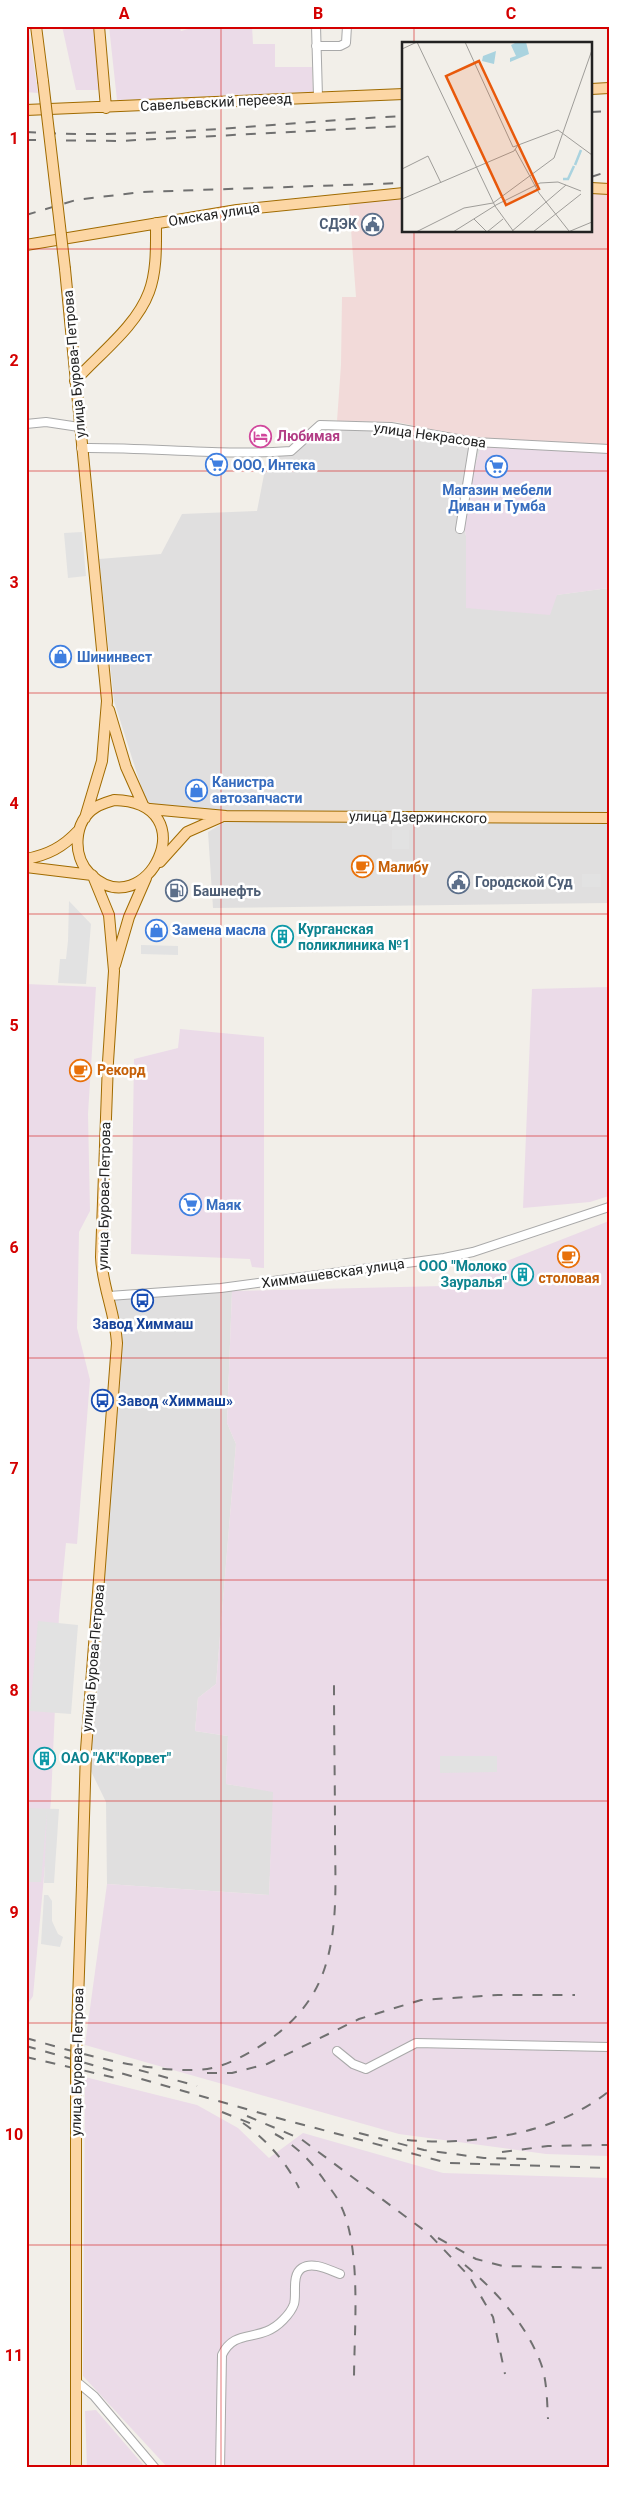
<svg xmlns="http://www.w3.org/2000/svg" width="635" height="2494" font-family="Roboto,sans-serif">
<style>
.residential{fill:#e0dfdf}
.commercial{fill:#f2dad9}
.industrial{fill:#ebdbe8}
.parking{fill:#e2e2e2}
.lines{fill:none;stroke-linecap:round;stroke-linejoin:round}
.minor-casing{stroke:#a9a9a9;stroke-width:10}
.major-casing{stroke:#a06b00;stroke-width:12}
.minor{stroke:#fff;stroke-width:8}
.major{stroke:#fcd6a4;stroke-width:10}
.rail{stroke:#707070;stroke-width:2;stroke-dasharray:10 10;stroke-linecap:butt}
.major-bridge-casing{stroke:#a06b00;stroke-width:12;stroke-linecap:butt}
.major-bridge{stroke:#fcd6a4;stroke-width:10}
.grid{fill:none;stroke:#d40000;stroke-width:1;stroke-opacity:0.55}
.labels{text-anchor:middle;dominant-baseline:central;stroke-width:5;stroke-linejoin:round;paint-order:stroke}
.street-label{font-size:14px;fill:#222;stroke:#fff}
.service-label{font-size:14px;font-weight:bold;fill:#4e5e75;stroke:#fff;text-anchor:start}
.hotel-label{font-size:14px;font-weight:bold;fill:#b23c85;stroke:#fff;text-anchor:start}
.shop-label{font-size:14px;font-weight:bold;fill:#366cbe;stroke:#fff;text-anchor:start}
.food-label{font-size:14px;font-weight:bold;fill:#c56008;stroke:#fff;text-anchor:start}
.culture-label{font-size:14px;font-weight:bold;fill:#0d838f;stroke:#fff;text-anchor:start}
.transit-label{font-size:14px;font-weight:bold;fill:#164399;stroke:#fff}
.inset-river{fill:none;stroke:#aad3df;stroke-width:2.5}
.inset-road{fill:none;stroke:#9f9d99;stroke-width:1}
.view{fill:#e8590c;fill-opacity:0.15;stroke:#e8590c;stroke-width:2.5}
.inset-edge{fill:none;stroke:#222;stroke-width:2.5}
.neatline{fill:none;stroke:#d40000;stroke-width:2}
.grid-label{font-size:16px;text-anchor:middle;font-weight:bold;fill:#d40000}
</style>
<rect width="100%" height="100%" fill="#f2efe9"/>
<path class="residential" d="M 320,428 L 393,430 L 481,447 L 470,481 L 463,523 L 466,536 L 556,595 L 609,588 L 609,812 L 224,813 L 154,806 L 146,802 L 114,701 L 99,559 L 161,554 L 182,514 L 257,511 L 268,454 L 295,454 Z
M 228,820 L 609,822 L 609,903 L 213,908 L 208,832 Z
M 232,1291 L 227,1423 L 236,1444 L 216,1684 L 198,1698 L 195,1731 L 228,1736 L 226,1784 L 274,1791 L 269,1895 L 107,1884 L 106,1802 L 88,1765 L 119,1387 L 120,1323 L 114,1298 Z"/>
<path class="commercial" d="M 591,192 L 609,192 L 609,446 L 478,440 L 397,422 L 337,421 L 341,365 L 342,297 L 356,297 L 349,202 L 404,196 L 404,231 L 591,231 Z"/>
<path class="industrial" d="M 26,26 L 28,26 L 38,93 L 26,92 Z
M 62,26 L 95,26 L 102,90 L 76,90 Z
M 109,26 L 179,26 L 181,31 L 199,26 L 252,26 L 253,44 L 275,44 L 275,67 L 312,67 L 313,92 L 117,100 Z
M 481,447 L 609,451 L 609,588 L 557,595 L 550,615 L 466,608 L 466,536 L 463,523 L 470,481 Z
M 26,984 L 96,987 L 88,1114 L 90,1211 L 79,1232 L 78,1284 L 77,1328 L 90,1380 L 77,1544 L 66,1543 L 59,1615 L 51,1800 L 33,1996 L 28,2004 Z
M 609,987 L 609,1196 L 590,1202 L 523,1208 L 532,989 Z
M 180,1029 L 264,1037 L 264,1268 L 252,1267 L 250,1259 L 131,1254 L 134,1059 L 178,1048 Z
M 609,1221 L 609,2156 L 546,2154 L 399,2134 L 85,2045 L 107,1884 L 269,1895 L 273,1792 L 226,1784 L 228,1736 L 195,1731 L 198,1698 L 216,1684 L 236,1444 L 227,1423 L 232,1291 L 443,1286 Z
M 85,2077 L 197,2105 L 238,2128 L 269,2158 L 303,2133 L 443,2173 L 609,2178 L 609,2468 L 168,2468 L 83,2376 Z
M 96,2410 L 146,2468 L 87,2468 L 85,2411 Z"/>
<path class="parking" d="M 82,532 L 86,576 L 68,578 L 64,533 Z
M 431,824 L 483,825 L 483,830 L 431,830 Z
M 392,830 L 409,830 L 409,849 L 392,849 Z
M 582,874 L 601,874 L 601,887 L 582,887 Z
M 69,901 L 91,924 L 86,984 L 58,983 L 60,959 L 66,959 L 68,941 Z
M 141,945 L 178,946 L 178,955 L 141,954 Z
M 38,1621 L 78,1625 L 71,1714 L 30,1711 Z
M 440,1756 L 497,1756 L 497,1772 L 440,1773 Z
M 26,1808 L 59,1809 L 54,1883 L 44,1883 L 47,1811 L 41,1882 L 26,1882 Z
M 44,1895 L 48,1895 L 52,1901 L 52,1921 L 58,1934 L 63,1937 L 60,1947 L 41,1944 Z"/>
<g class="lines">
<defs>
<path id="minor" d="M 316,26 L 318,97
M 316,46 L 340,46 L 346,43 L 347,26
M 26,424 L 46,422 L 79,427
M 81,448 C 151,447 221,456 291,451 L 320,425 L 391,427 L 474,442 L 609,449
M 460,529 L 474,442
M 109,1296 L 221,1288 L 444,1258 L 473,1252 L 609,1207
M 337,2051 L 353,2064 L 366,2069 L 416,2043 L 609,2047
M 76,2381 L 94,2396 L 155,2468
M 220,2468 L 222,2355 C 235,2327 260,2344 283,2320 C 287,2316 292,2310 294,2304 C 297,2294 291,2275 302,2268 C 313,2261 329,2270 340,2274"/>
<path id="major" d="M 36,26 L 43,81
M 99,26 L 106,108
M 591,89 L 609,88
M 26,110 L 404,94
M 591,188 L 609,189
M 26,245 L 237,210 L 404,193
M 65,269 L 107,701 L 102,761 L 85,818
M 75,381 C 99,354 136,327 149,292 C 157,271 156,245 156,223
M 109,710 L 126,767 L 143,805
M 114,800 C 209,802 146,928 90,874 C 72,856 73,821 96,807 C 101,804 108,802 114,800 Z
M 150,809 L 226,816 L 609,818
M 26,859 C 48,855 63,847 78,831
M 160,862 L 187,832 L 221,817
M 26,867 L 92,875
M 115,965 L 129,917 L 146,878
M 82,1885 L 86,1750 L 117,1343 C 115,1312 102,1286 101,1257 L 108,1062 L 114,971 L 109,915 L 93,876
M 76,2373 L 76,2468"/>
</defs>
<use href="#minor" class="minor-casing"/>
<use href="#major" class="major-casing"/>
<use href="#minor" class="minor"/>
<use href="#major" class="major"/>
<path class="rail" d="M 591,112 L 609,111
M 26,132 C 152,140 278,122 404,116
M 26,140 L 119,141 L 404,126
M 591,177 L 609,171
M 26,215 L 76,200 L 141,192 L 404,183
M 26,2038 C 82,2054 138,2071 197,2070 C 219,2069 239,2059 257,2048 C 286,2030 311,2006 323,1973 C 339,1929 335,1880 335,1834 C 335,1784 334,1733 334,1683
M 26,2046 L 285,2120 L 448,2163 L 609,2168
M 26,2057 L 116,2078
M 139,2070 L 197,2086
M 207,2073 L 232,2073 L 267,2064 L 359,2019 L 421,2000 L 498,1995 L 575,1995
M 222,2112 L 252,2124
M 247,2116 L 301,2139 L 429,2234 L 469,2276 L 493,2317 L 505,2374
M 243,2123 C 266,2139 287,2163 299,2188
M 359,2133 L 424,2150 L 484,2158 L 531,2159
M 275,2134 C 295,2145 309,2159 322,2177 C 328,2186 337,2196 341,2206 C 362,2250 354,2331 354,2380
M 407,2140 C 474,2146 557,2134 609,2091
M 502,2152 L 548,2146 L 609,2145
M 438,2238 L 476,2259 L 503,2266 L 609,2268
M 465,2265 C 496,2291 525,2323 540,2361 C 547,2378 547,2401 548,2419"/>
<defs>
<path id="major-bridge" d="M 43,81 L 65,269
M 76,2373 L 76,2059 L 82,1885"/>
</defs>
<use href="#major-bridge" class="major-bridge-casing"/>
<use href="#major-bridge" class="major-bridge"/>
</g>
<path class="grid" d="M 221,26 L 221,2468M 414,26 L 414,44M 414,231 L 414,2468M 26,249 L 609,249M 26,471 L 609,471M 26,693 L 609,693M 26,914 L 609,914M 26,1136 L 609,1136M 26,1358 L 609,1358M 26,1580 L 609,1580M 26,1801 L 609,1801M 26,2023 L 609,2023M 26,2245 L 609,2245"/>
<defs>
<symbol id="civic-ring" viewBox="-11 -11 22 22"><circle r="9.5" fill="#fff" stroke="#5c6f8a" stroke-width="1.5"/><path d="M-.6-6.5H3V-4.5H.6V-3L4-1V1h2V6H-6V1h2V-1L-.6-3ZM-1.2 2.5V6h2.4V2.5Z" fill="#5c6f8a"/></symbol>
<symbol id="hotel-ring" viewBox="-11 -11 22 22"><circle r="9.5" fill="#fff" stroke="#d1479c" stroke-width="1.5"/><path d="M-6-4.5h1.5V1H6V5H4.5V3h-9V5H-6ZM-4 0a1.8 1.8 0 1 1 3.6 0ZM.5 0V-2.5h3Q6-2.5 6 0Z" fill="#d1479c"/></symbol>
<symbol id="supermarket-ring" viewBox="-11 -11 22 22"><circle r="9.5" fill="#fff" stroke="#3f7fe0" stroke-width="1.5"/><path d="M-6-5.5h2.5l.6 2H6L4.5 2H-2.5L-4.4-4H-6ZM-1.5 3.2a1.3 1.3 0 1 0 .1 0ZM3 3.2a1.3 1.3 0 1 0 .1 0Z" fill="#3f7fe0"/></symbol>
<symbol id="shop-ring" viewBox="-11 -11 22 22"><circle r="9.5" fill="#fff" stroke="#3f7fe0" stroke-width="1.5"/><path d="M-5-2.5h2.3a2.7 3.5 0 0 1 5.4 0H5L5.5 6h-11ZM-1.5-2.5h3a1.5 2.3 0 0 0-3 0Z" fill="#3f7fe0"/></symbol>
<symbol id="cafe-ring" viewBox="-11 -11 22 22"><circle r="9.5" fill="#fff" stroke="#e8710a" stroke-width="1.5"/><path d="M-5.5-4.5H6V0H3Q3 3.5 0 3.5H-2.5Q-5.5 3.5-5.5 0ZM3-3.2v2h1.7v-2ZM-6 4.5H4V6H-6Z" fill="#e8710a"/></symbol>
<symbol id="fuel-ring" viewBox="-11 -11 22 22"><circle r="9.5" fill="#fff" stroke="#5c6f8a" stroke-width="1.5"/><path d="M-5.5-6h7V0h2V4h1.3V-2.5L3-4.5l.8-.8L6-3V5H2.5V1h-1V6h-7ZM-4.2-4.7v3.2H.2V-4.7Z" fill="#5c6f8a"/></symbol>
<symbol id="building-ring" viewBox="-11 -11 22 22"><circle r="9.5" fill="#fff" stroke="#0f9aa8" stroke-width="1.5"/><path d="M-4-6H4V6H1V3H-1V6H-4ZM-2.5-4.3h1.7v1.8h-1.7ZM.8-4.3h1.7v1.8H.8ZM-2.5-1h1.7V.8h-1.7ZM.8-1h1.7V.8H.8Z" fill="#0f9aa8"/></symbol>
<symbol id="bus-ring" viewBox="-11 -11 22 22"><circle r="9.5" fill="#fff" stroke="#1a4fb4" stroke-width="1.5"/><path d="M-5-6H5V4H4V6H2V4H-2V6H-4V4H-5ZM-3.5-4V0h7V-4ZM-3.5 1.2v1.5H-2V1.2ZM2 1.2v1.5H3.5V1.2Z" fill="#1a4fb4"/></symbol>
</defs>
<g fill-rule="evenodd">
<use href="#civic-ring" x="360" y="212" width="25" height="25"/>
<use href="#hotel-ring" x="248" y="424" width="25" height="25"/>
<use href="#supermarket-ring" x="204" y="452" width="25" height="25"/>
<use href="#supermarket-ring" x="484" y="454" width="25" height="25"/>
<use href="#shop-ring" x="48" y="644" width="25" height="25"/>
<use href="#shop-ring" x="184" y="778" width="25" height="25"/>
<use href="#cafe-ring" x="350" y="854" width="25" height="25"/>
<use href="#civic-ring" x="446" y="870" width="25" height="25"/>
<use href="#fuel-ring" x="164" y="878" width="25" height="25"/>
<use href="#shop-ring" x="144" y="918" width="25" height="25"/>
<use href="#building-ring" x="270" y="924" width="25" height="25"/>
<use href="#cafe-ring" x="68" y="1058" width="25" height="25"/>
<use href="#supermarket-ring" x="178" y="1192" width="25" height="25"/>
<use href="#cafe-ring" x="556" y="1244" width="25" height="25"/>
<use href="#building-ring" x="510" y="1262" width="25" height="25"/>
<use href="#bus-ring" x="130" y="1288" width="25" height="25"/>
<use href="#bus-ring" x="90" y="1388" width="25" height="25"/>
<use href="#building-ring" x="32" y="1746" width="25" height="25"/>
</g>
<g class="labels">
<g class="street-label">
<text transform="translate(216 102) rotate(-3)">Савельевский переезд</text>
<text transform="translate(214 214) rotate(-9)">Омская улица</text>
<text transform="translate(74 364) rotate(-95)">улица Бурова-Петрова</text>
<text transform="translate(430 435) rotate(8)">улица Некрасова</text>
<text transform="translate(418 817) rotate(1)">улица Дзержинского</text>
<text transform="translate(104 1196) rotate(-89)">улица Бурова-Петрова</text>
<text transform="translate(333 1273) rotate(-8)">Химмашевская улица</text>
<text transform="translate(93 1658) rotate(-85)">улица Бурова-Петрова</text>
<text transform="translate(77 2062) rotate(-89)">улица Бурова-Петрова</text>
</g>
<g class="service-label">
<text x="357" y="224" text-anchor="end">СДЭК</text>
<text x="475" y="882">Городской Суд</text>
<text x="193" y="891">Башнефть</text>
</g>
<g class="hotel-label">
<text x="277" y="436">Любимая</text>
</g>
<g class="shop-label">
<text x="233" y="465">ООО, Интека</text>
<text x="497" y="490" text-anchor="middle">Магазин мебели<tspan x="497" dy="16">Диван и Тумба</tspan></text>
<text x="77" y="657">Шининвест</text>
<text x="212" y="782">Канистра<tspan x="212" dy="16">автозапчасти</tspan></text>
<text x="172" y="930">Замена масла</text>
<text x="206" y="1205">Маяк</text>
</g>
<g class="food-label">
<text x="378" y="867">Малибу</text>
<text x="97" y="1070">Рекорд</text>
<text x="569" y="1278" text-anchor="middle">столовая</text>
</g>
<g class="culture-label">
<text x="298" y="929">Курганская<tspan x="298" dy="16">поликлиника №1</tspan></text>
<text x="507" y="1266" text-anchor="end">ООО "Молоко<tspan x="507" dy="16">Зауралья"</tspan></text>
<text x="61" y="1758">ОАО "АК"Корвет"</text>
</g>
<g class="transit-label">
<text x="143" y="1324">Завод Химмаш</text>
<text x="118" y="1401" text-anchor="start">Завод «Химмаш»</text>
</g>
</g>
<g transform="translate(402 42)">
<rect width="190" height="190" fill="#f2efe9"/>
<path d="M 115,0 L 124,0 L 127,12 L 108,20 L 108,16 L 114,14 L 109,3 ZM 94,9 L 92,22 L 80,19 L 81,14 Z" fill="#aad3df"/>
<path class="inset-river" d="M 173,123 L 179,108M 161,137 L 166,137 L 172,124"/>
<path class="inset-road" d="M 15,0 L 93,164 L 112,190M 63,0 L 111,105 L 156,88 L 190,113M 0,7 L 15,0M 113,107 L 137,151 L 167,189M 0,127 L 26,114 L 39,141M 0,157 L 112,109 L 116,103M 72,177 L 85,190M 14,190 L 62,166 L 91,161 L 152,116 L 190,8M 51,190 L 94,163 L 138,141 L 156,140 L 179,149M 85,190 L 101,177M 109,190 L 164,143M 131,190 L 179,152M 166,190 L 190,180"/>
<path class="view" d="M 77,19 L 137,147 L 104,163 L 44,34 Z"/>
<rect width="190" height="190" class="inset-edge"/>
</g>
<rect width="635" height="2494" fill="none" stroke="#ffffff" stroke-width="55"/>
<rect x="28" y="28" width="580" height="2438" class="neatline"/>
<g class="grid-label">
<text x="124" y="19">A</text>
<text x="318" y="19">B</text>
<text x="511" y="19">C</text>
<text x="14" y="144">1</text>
<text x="14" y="366">2</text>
<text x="14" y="588">3</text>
<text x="14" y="809">4</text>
<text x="14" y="1031">5</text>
<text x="14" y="1253">6</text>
<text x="14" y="1474">7</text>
<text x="14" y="1696">8</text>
<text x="14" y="1918">9</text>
<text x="14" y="2140">10</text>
<text x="14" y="2361">11</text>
</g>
</svg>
